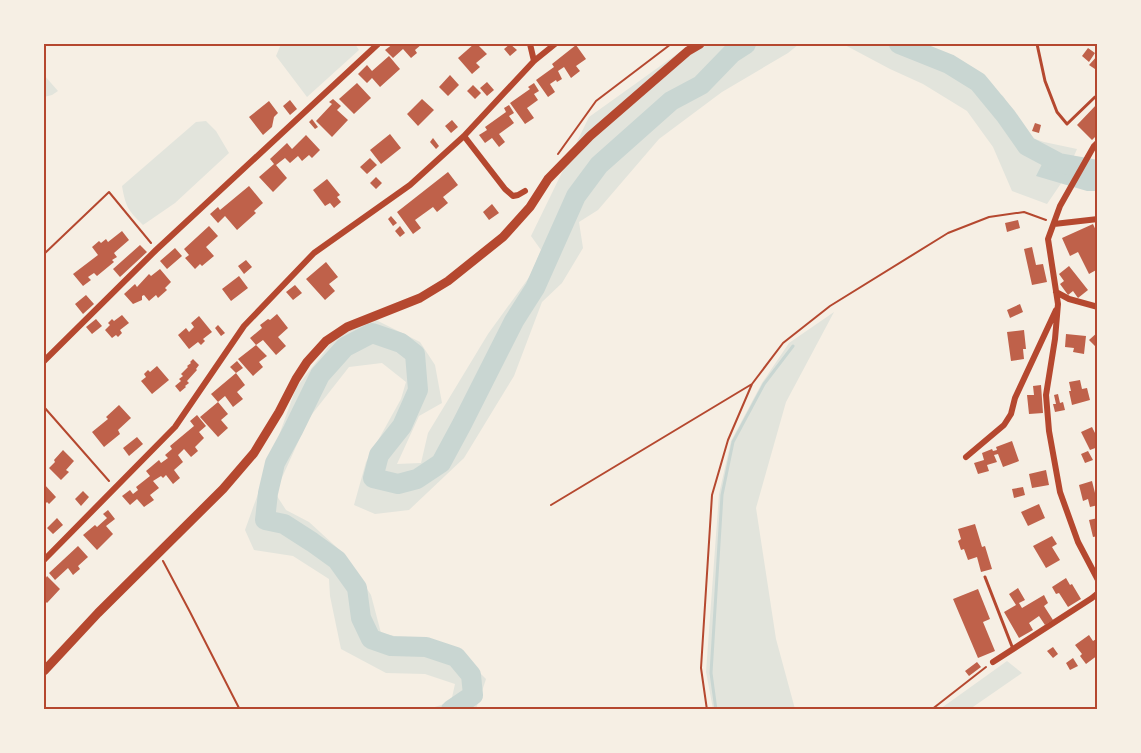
<svg xmlns="http://www.w3.org/2000/svg" width="1141" height="753" font-family="Karla,sans-serif">
<style>
.green{fill:#e2e4dc}
.water{fill:#c9d6d2}
.lines{fill:none;stroke-linecap:round;stroke-linejoin:round}
.stream{stroke:#c9d6d2;stroke-width:3}
.river{stroke:#c9d6d2;stroke-width:20}
.building{fill:#bf614a}
.path{stroke:#b5482f;stroke-width:2}
.service{stroke:#b5482f;stroke-width:3}
.minor{stroke:#b5482f;stroke-width:6}
.secondary{stroke:#b5482f;stroke-width:9}
.neatline{fill:none;stroke:#b5482f;stroke-width:2}
</style>
<rect width="100%" height="100%" fill="#f6efe4"/>
<path class="green" d="M 281,44 L 355,44 L 359,50 L 307,97 L 276,56 Z
M 691,44 L 799,44 L 788,53 L 722,92 L 659,139 L 598,210 L 579,222 L 583,248 L 562,283 L 542,302 L 514,376 L 464,458 L 409,510 L 375,514 L 354,505 L 366,462 L 401,399 L 406,382 L 382,363 L 349,367 L 309,418 L 275,493 L 286,510 L 309,522 L 344,554 L 371,595 L 381,633 L 457,650 L 486,679 L 476,709 L 428,709 L 451,702 L 455,684 L 425,674 L 386,673 L 341,649 L 330,596 L 329,579 L 293,556 L 254,550 L 245,530 L 296,388 L 332,342 L 366,315 L 420,342 L 435,365 L 442,403 L 419,416 L 397,464 L 421,463 L 428,433 L 488,334 L 530,276 L 541,250 L 531,236 L 589,117 Z
M 843,44 L 908,44 L 951,63 L 1003,96 L 1029,137 L 1044,142 L 1077,149 L 1064,179 L 1047,204 L 1012,191 L 993,147 L 967,111 L 923,84 L 890,69 Z
M 44,75 L 58,91 L 52,95 L 44,97 Z
M 206,121 L 216,131 L 229,153 L 175,203 L 143,225 C 128,210 126,208 122,186 L 196,122 Z
M 834,312 L 786,402 L 756,508 L 776,639 L 795,709 L 713,709 L 706,672 L 719,494 L 731,441 L 762,383 L 789,343 Z
M 1007,661 L 1022,673 L 970,709 L 940,709 Z"/>
<path class="water" d="M 1047,154 L 1070,161 L 1097,161 L 1097,191 L 1087,191 L 1036,176 Z"/>
<g class="lines">
<path class="stream" d="M 716,710 L 711,673 L 722,495 L 733,442 L 764,384 L 793,346"/>
<path class="river" d="M 899,44 L 949,64 L 978,82 L 1006,116 L 1027,146 L 1059,163 L 1098,170
M 451,710 L 473,695 L 471,675 L 456,657 L 426,647 L 391,646 L 371,639 L 361,618 L 357,588 L 337,560 L 312,542 L 284,524 L 265,520 L 268,493 L 275,463 L 293,430 L 320,375 L 345,347 L 372,333 L 401,343 L 415,354 L 418,390 L 402,426 L 379,455 L 373,478 L 398,484 L 417,479 L 441,463 L 462,424 L 514,321 L 535,288 L 576,196 L 599,165 L 671,101 L 701,85 L 732,53 L 746,44"/>
</g>
<path class="building" d="M 393,44 L 398,44 L 399,45 L 401,44 L 422,44 L 415,50 L 417,53 L 411,58 L 403,49 L 393,58 L 385,50 Z
M 474,44 L 477,44 L 487,54 L 476,63 L 480,67 L 472,74 L 458,58 Z
M 510,44 L 517,50 L 510,56 L 504,49 Z
M 576,45 L 586,59 L 576,66 L 580,71 L 571,78 L 564,67 L 558,71 L 562,79 L 557,82 L 556,80 L 550,84 L 555,92 L 548,97 L 536,80 L 554,67 L 552,64 Z
M 1088,48 L 1095,53 L 1089,62 L 1082,56 Z
M 1098,55 L 1098,71 L 1089,65 Z
M 389,56 L 400,69 L 380,87 L 372,78 L 367,83 L 358,74 L 367,65 L 372,71 Z
M 450,75 L 459,85 L 448,96 L 439,87 Z
M 487,82 L 494,90 L 487,96 L 480,88 Z
M 357,83 L 371,98 L 354,114 L 339,99 Z
M 534,83 L 539,91 L 534,94 L 538,100 L 527,108 L 534,118 L 525,124 L 510,103 L 530,89 L 528,87 Z
M 473,85 L 481,93 L 475,99 L 467,91 Z
M 333,99 L 341,106 L 337,110 L 348,120 L 332,137 L 316,121 L 332,104 L 329,102 Z
M 422,99 L 434,110 L 418,126 L 407,114 Z
M 290,100 L 297,109 L 290,115 L 283,106 Z
M 269,101 L 278,113 L 274,117 L 272,127 L 263,135 L 249,117 Z
M 1098,103 L 1098,134 L 1092,140 L 1077,125 Z
M 509,105 L 514,113 L 509,116 L 514,123 L 499,134 L 505,142 L 499,147 L 492,138 L 485,143 L 479,135 L 487,130 L 485,127 L 506,112 L 504,108 Z
M 312,119 L 318,127 L 315,129 L 309,122 Z
M 452,120 L 458,127 L 451,133 L 445,126 Z
M 1035,123 L 1041,125 L 1039,133 L 1032,131 Z
M 390,134 L 401,148 L 381,164 L 370,150 Z
M 306,135 L 320,150 L 312,158 L 309,155 L 302,161 L 298,156 L 290,163 L 285,158 L 276,165 L 287,178 L 273,192 L 259,177 L 274,164 L 270,159 L 287,143 L 292,149 Z
M 433,138 L 439,146 L 436,149 L 430,142 Z
M 370,158 L 377,165 L 367,174 L 360,167 Z
M 448,172 L 458,185 L 443,197 L 448,203 L 437,212 L 433,207 L 415,220 L 421,228 L 413,234 L 397,212 Z
M 376,177 L 382,183 L 376,189 L 370,183 Z
M 327,179 L 340,195 L 337,197 L 341,202 L 334,208 L 330,203 L 325,206 L 313,190 Z
M 249,186 L 263,203 L 254,211 L 256,213 L 237,230 L 225,216 L 218,223 L 210,214 L 218,207 L 220,210 Z
M 492,204 L 499,213 L 489,220 L 483,212 Z
M 391,216 L 397,223 L 393,226 L 388,219 Z
M 1018,220 L 1020,228 L 1007,232 L 1005,223 Z
M 1093,224 L 1098,235 L 1098,243 L 1096,244 L 1098,248 L 1098,269 L 1089,274 L 1078,252 L 1070,256 L 1062,238 Z
M 209,226 L 218,236 L 206,247 L 214,256 L 202,266 L 200,264 L 195,269 L 185,258 L 189,255 L 184,249 Z
M 400,226 L 405,233 L 400,237 L 395,231 Z
M 122,231 L 129,240 L 114,253 L 117,257 L 112,260 L 114,262 L 97,276 L 94,273 L 88,277 L 91,280 L 83,286 L 73,274 L 98,255 L 92,247 L 99,241 L 101,243 L 106,239 L 108,242 Z
M 140,245 L 147,252 L 120,277 L 113,269 Z
M 1032,247 L 1036,265 L 1043,264 L 1047,282 L 1032,285 L 1024,249 Z
M 175,248 L 182,256 L 167,269 L 160,261 Z
M 246,260 L 252,267 L 244,274 L 238,266 Z
M 326,262 L 338,277 L 329,284 L 335,291 L 325,300 L 306,279 Z
M 1069,266 L 1088,290 L 1078,298 L 1073,291 L 1068,295 L 1060,284 L 1064,281 L 1059,274 Z
M 160,269 L 171,282 L 165,288 L 167,290 L 158,298 L 156,295 L 149,301 L 144,295 L 142,296 L 142,300 L 133,304 L 124,294 L 135,284 L 137,287 L 149,274 L 151,276 Z
M 239,276 L 248,288 L 231,301 L 222,289 Z
M 295,285 L 302,293 L 293,300 L 286,292 Z
M 86,295 L 94,304 L 83,314 L 75,304 Z
M 1020,304 L 1023,312 L 1010,318 L 1007,310 Z
M 277,314 L 288,328 L 278,337 L 286,346 L 276,355 L 263,340 L 256,345 L 250,338 L 262,328 L 260,325 L 268,319 L 270,320 Z
M 122,315 L 129,323 L 120,330 L 122,333 L 118,337 L 116,335 L 112,338 L 105,330 L 110,325 L 108,323 L 112,319 L 114,321 Z
M 199,316 L 212,332 L 203,339 L 205,341 L 201,345 L 198,342 L 189,349 L 178,335 L 186,328 L 189,332 L 194,327 L 191,323 Z
M 96,319 L 102,326 L 92,334 L 86,327 Z
M 218,325 L 225,333 L 221,336 L 215,328 Z
M 1024,330 L 1026,349 L 1023,349 L 1024,359 L 1011,361 L 1007,332 Z
M 1098,332 L 1098,349 L 1089,340 Z
M 1066,334 L 1086,336 L 1084,354 L 1073,352 L 1074,348 L 1065,347 Z
M 256,345 L 267,356 L 259,362 L 263,367 L 253,376 L 238,359 Z
M 193,359 L 199,365 L 196,369 L 197,370 L 187,381 L 189,383 L 185,386 L 186,387 L 180,392 L 175,386 L 181,381 L 179,379 L 183,376 L 181,374 L 188,367 L 187,366 L 191,363 L 190,362 Z
M 237,361 L 243,368 L 236,373 L 245,385 L 237,392 L 243,399 L 233,407 L 225,396 L 218,402 L 211,394 L 236,373 L 230,367 Z
M 157,366 L 169,380 L 152,394 L 141,381 L 146,377 L 144,374 L 148,370 L 150,372 Z
M 1080,380 L 1082,389 L 1087,388 L 1090,400 L 1072,405 L 1069,391 L 1071,391 L 1069,382 Z
M 1041,385 L 1043,413 L 1029,414 L 1027,395 L 1034,395 L 1033,386 Z
M 1058,394 L 1060,403 L 1063,402 L 1065,410 L 1055,412 L 1053,404 L 1056,404 L 1054,395 Z
M 218,402 L 228,414 L 221,420 L 228,428 L 218,437 L 200,417 Z
M 119,405 L 131,418 L 118,430 L 120,434 L 104,447 L 92,432 L 108,419 L 106,417 Z
M 197,415 L 206,426 L 199,432 L 204,438 L 195,447 L 198,451 L 191,457 L 184,449 L 178,455 L 183,462 L 174,470 L 180,478 L 173,484 L 166,475 L 163,478 L 161,476 L 153,481 L 159,488 L 150,495 L 154,500 L 144,507 L 137,499 L 130,505 L 122,496 L 130,490 L 133,494 L 138,490 L 136,487 L 150,476 L 146,471 L 159,460 L 161,463 L 168,458 L 165,455 L 172,449 L 170,446 L 194,426 L 190,421 Z
M 1092,427 L 1098,439 L 1098,447 L 1090,450 L 1081,432 Z
M 137,437 L 143,444 L 129,456 L 123,448 Z
M 1012,441 L 1019,461 L 1003,467 L 998,454 L 994,455 L 997,462 L 987,465 L 989,471 L 978,474 L 974,463 L 984,460 L 982,453 L 992,449 L 993,451 L 997,450 L 996,447 Z
M 63,450 L 74,461 L 66,470 L 69,472 L 61,480 L 49,468 L 55,462 L 54,460 Z
M 1088,451 L 1093,460 L 1085,463 L 1081,454 Z
M 1046,470 L 1049,485 L 1032,488 L 1029,474 Z
M 1092,481 L 1098,505 L 1090,507 L 1088,499 L 1083,501 L 1079,485 Z
M 44,484 L 56,497 L 49,504 L 47,502 L 44,505 Z
M 1023,487 L 1025,495 L 1014,498 L 1012,489 Z
M 83,491 L 89,497 L 81,506 L 75,499 Z
M 1039,504 L 1045,518 L 1028,526 L 1021,512 Z
M 108,510 L 115,519 L 106,526 L 113,534 L 97,550 L 83,535 L 95,525 L 97,527 L 107,518 L 103,514 Z
M 57,518 L 63,525 L 53,534 L 47,528 Z
M 1098,518 L 1098,536 L 1093,537 L 1089,520 Z
M 975,524 L 982,547 L 985,546 L 992,569 L 981,572 L 977,557 L 968,560 L 964,549 L 961,550 L 958,541 L 961,539 L 958,529 Z
M 1052,536 L 1057,544 L 1052,547 L 1060,560 L 1046,568 L 1033,546 Z
M 78,546 L 88,557 L 78,566 L 80,569 L 73,575 L 68,568 L 55,580 L 49,573 Z
M 47,576 L 60,589 L 47,603 L 44,600 L 44,581 Z
M 1066,578 L 1070,585 L 1072,584 L 1081,599 L 1068,607 L 1059,593 L 1056,594 L 1052,587 Z
M 1018,588 L 1025,600 L 1019,603 L 1022,608 L 1044,595 L 1048,603 L 1044,606 L 1053,620 L 1045,625 L 1039,616 L 1029,623 L 1033,630 L 1019,638 L 1004,612 L 1016,605 L 1009,594 Z
M 978,589 L 990,619 L 983,622 L 995,651 L 978,658 L 953,599 Z
M 1089,635 L 1093,641 L 1098,638 L 1098,655 L 1086,664 L 1080,656 L 1082,654 L 1075,645 Z
M 1053,647 L 1058,654 L 1053,658 L 1047,651 Z
M 1073,658 L 1078,666 L 1070,670 L 1066,663 Z
M 977,662 L 981,667 L 969,676 L 965,671 Z"/>
<g class="lines">
<path class="path" d="M 558,154 L 596,101 L 671,44
M 44,254 L 109,192 L 151,243
M 44,407 L 109,481
M 551,505 L 752,384
M 163,561 L 190,612 L 240,710
M 707,710 L 701,668 L 712,495 L 728,440 L 752,384 L 783,343 L 830,306 L 948,233 L 989,217 L 1024,212 L 1046,220
M 931,710 L 986,667"/>
<path class="service" d="M 1037,44 L 1045,81 L 1057,112 L 1067,124 L 1095,97
M 985,577 L 1013,649"/>
<path class="minor" d="M 530,44 L 534,61
M 464,136 L 505,189 L 513,196 L 518,195 L 525,191
M 1098,142 L 1094,146 L 1060,206 L 1048,239 L 1058,304 L 1055,339 L 1046,395 L 1049,431 L 1060,492 L 1078,542 L 1098,580
M 1054,224 L 1098,219
M 1056,292 L 1069,299 L 1098,307
M 44,361 L 156,250 L 378,44
M 966,457 L 1004,425 L 1011,414 L 1015,398 L 1056,310
M 44,560 L 175,427 L 244,326 L 314,253 L 410,185 L 464,136 L 534,61 L 555,44
M 993,662 L 1092,598 L 1098,593"/>
<path class="secondary" d="M 44,671 L 98,613 L 223,489 L 254,453 L 279,412 L 296,379 L 307,362 L 326,341 L 347,327 L 420,298 L 448,281 L 503,237 L 530,207 L 548,179 L 590,136 L 688,51 L 700,44"/>
</g>
<rect width="1141" height="753" fill="none" stroke="#f6efe4" stroke-width="90"/>
<rect x="45" y="45" width="1051" height="663" class="neatline"/>
</svg>
